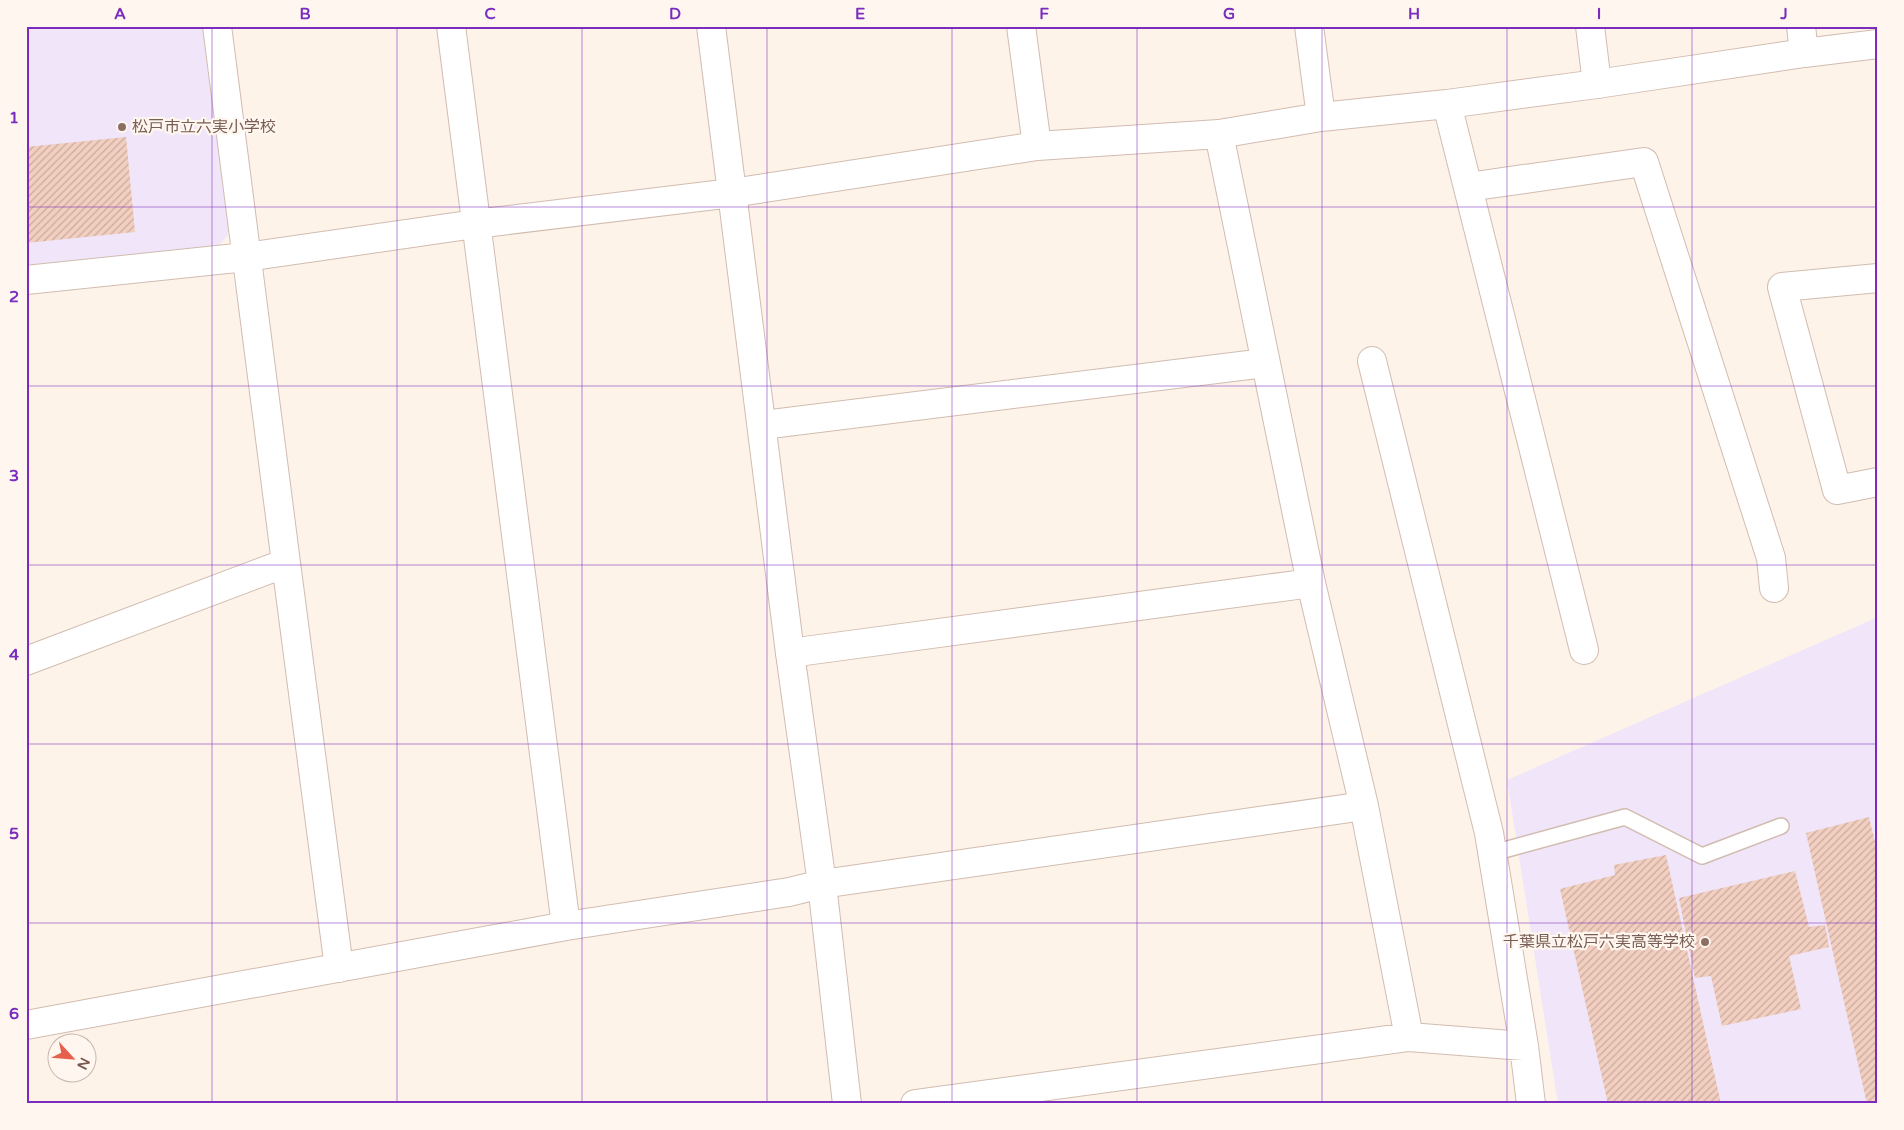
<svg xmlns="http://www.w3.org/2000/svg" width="1904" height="1130" font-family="'Varela Round','Noto Sans JP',sans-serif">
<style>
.education{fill:#f0e5f9}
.building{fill:url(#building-hatch)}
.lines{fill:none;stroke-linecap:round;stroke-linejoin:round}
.service-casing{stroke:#d2bcb0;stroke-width:18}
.minor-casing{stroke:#d2bcb0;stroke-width:30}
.tertiary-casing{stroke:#d2bcb0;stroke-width:30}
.service{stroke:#fff;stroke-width:15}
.minor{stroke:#fff;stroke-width:28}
.tertiary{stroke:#fff;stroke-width:28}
.grid{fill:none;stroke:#7b2cbf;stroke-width:1;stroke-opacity:0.55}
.education-dot{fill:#8d6e63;stroke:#fff7ef;stroke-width:2}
.labels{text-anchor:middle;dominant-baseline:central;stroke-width:4.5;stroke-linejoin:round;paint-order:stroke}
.education-label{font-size:16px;fill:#785e54;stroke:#fff7ef;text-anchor:start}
.neatline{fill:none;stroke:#7b2cbf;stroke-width:2}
.grid-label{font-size:16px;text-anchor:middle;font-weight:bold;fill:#7b2cbf}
</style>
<defs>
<pattern id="building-hatch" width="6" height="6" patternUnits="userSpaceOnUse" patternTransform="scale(1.25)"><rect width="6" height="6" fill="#f2cfc0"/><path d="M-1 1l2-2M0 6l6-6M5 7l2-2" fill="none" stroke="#c9ab9e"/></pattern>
</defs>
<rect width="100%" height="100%" fill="#fdf3e9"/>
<path class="education" d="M 26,26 L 204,26 L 231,227 L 227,236 L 218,246 L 26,266 Z
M 1878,617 L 1878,1104 L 1558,1104 L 1507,780 Z"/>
<path class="building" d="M 126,137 L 135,232 L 26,243 L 26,147 Z
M 1869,817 L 1878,855 L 1878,1104 L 1867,1104 L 1806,833 Z
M 1666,855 L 1721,1104 L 1608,1104 L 1560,889 L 1615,875 L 1614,865 Z
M 1795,871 L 1809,927 L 1825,925 L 1829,947 L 1789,956 L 1801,1009 L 1722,1026 L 1711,976 L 1695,978 L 1679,898 Z"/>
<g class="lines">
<defs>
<path id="service" d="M 1493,853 L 1625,817 L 1702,856 L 1781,826"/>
<path id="minor" d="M 217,26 L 286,563
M 451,26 L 566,926
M 1021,26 L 1037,146
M 1309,26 L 1321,117
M 1801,26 L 1804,53
M 1447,104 L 1584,650
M 1219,134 L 1311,583 L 1364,806 L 1409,1037
M 1468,187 L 1644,162 L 1771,558 L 1774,588
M 1878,278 L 1782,287 L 1837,490 L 1878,482
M 26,280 L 246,257 L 475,224 L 732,193 L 1037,146 L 1219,134 L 1321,117 L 1447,104 L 1597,84 L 1804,53 L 1878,44
M 1372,361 L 1489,833 L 1524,1046 L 1531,1104
M 762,425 L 1265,363
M 790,653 L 1311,583
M 26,661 L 286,563 L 339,968
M 26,1025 L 566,926 L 789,892 L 822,884 L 1364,806
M 915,1104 L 1409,1037 L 1524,1046"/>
<path id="tertiary" d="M 711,26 L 790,653 L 822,884 L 847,1104
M 1590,26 L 1597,84"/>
</defs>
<use href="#service" class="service-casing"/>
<use href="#minor" class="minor-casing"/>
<use href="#tertiary" class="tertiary-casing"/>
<use href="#service" class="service"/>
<use href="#minor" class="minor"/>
<use href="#tertiary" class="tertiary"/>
</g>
<path class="grid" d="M 212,26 L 212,1104M 397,26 L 397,1104M 582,26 L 582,1104M 767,26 L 767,1104M 952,26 L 952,1104M 1137,26 L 1137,1104M 1322,26 L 1322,1104M 1507,26 L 1507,1104M 1692,26 L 1692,1104M 26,207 L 1878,207M 26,386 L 1878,386M 26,565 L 1878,565M 26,744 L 1878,744M 26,923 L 1878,923"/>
<g class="education-dot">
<circle cx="122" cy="127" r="5"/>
<circle cx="1705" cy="942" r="5"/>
</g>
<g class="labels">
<g class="education-label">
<text x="132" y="127">松戸市立六実小学校</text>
<text x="1695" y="942" text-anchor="end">千葉県立松戸六実高等学校</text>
</g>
</g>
<rect width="1904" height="1130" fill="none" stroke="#fff7ef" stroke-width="55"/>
<g transform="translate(72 1058) rotate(116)"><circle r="24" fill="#fff7ef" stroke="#c9b7ae"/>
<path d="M0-4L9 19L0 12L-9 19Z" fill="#e6604e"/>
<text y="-8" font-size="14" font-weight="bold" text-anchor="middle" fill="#78574c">N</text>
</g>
<rect x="28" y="28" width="1848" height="1074" class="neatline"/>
<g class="grid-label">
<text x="120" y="19">A</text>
<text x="305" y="19">B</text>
<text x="490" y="19">C</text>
<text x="675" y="19">D</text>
<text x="860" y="19">E</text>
<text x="1044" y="19">F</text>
<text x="1229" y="19">G</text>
<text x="1414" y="19">H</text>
<text x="1599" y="19">I</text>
<text x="1784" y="19">J</text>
<text x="14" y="123">1</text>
<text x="14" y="302">2</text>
<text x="14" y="481">3</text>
<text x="14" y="660">4</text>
<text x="14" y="839">5</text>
<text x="14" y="1019">6</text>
</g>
</svg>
